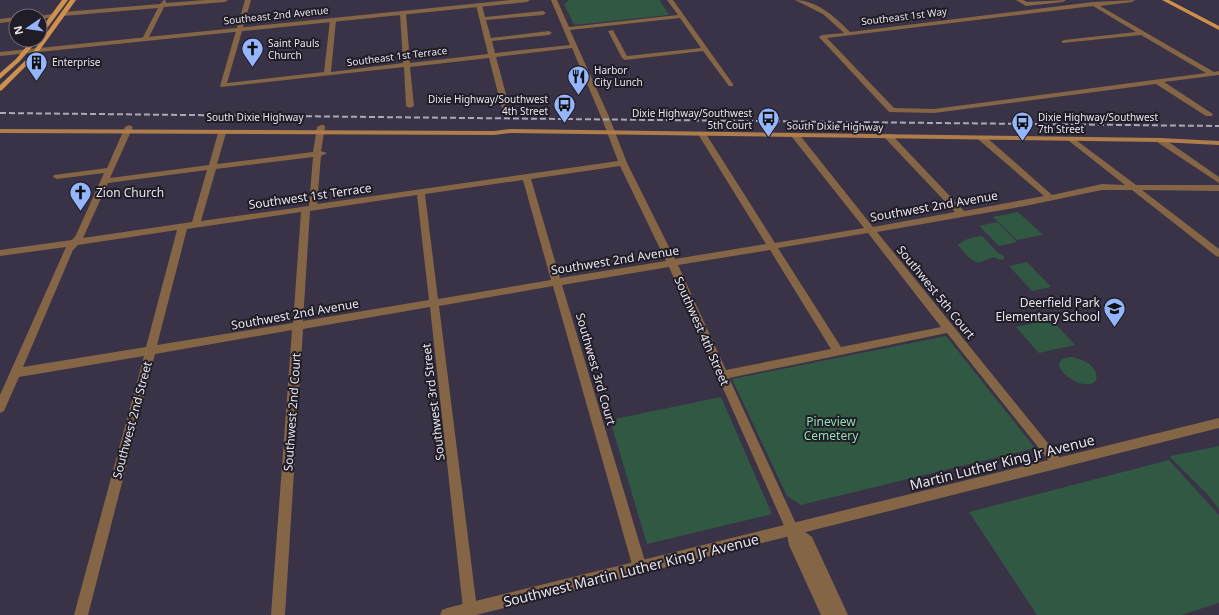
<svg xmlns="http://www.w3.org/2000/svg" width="1219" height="615" font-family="'Noto Sans',sans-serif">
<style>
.green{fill:#305842}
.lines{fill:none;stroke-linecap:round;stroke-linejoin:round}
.minor{fill:#846546;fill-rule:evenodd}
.tertiary{fill:#846546;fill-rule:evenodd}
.secondary{fill:#ae7d4b;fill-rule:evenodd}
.primary{fill:#ce904d;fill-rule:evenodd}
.rail{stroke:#aca7b6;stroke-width:2;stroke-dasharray:6 3;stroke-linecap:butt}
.labels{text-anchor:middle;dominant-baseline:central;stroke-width:4;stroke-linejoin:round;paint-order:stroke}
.far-street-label{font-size:10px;fill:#e7e3ef;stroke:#201d26}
.far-poi-label{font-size:10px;fill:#e7e3ef;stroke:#201d26;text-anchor:start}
.poi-label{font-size:12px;fill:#e7e3ef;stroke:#201d26;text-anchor:start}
.street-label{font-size:12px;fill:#e7e3ef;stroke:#201d26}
.park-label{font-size:12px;fill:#8fdfb1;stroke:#201d26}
.near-street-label{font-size:14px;fill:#e7e3ef;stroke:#201d26}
</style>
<rect width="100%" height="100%" fill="#3a3347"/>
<path class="green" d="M 569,0 L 661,0 L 660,1 L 669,15 L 574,25 L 564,4 Z
M 1018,212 L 1043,235 L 1017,240 L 993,217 Z
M 997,222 L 1017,242 L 999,246 L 979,226 Z
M 982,236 L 998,253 L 1004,256 L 1004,259 L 1000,260 L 994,257 L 978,263 L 969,258 L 958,245 C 964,239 973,237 982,236 Z
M 1027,262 L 1051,287 L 1032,291 L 1009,266 Z
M 1051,319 L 1075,345 L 1039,353 L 1016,327 Z
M 946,336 L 1035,448 L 801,505 L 787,496 L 732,379 Z
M 1071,357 C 1077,358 1083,360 1088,363 C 1099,371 1101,386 1084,384 C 1070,383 1044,360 1071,357 Z
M 721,397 L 772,514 L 647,544 L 610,420 Z
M 1219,446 L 1219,509 L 1208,495 L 1170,457 L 1171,456 Z
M 1169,460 L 1219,515 L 1219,603 L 1181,615 L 1037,615 L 969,512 Z"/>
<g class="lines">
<path class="minor" d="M 164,0 L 166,1 L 166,3 L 205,0 L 228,0 L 225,2 L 164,7 L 148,39 L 145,41 L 142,39 L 158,8 L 63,16 L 60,14 L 63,12 L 160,4 Z
M 245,0 L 251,0 L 227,83 L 324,72 L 330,20 L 333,18 L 336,20 L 331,72 L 403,63 L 400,13 L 403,11 L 406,13 L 410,63 L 488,54 L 476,5 L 479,3 L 482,5 L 485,17 L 543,11 L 546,13 L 543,15 L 486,20 L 491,38 L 549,31 L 552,33 L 549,35 L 492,41 L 495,53 L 570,45 L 551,0 L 557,0 L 569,27 L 678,15 L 667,0 L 673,0 L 733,84 L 733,86 L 729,86 L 703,51 L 625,60 L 622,58 L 608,31 L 613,30 L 627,56 L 701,48 L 680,18 L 570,30 L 610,119 L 627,163 L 675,259 L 766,244 L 698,134 L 702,132 L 706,134 L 775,243 L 864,228 L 792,137 L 792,133 L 798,133 L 873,227 L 955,212 L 885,138 L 885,134 L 891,134 L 964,211 L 1044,196 L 979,140 L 978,138 L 982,136 L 985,136 L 1052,195 L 1102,184 L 1125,185 L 1069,141 L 1069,137 L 1072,137 L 1136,185 L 1219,185 L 1219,191 L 1142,190 L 1219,249 L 1219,257 L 1216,256 L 1132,190 L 1102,190 L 1025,206 L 877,232 L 1064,463 L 1062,467 L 1058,468 L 1054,467 L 947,333 L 729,378 L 797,526 L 812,537 L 848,615 L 821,615 L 789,545 L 786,530 L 669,267 L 562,285 L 647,568 L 645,573 L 640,575 L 635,573 L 633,568 L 553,286 L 439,306 L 477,609 L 475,614 L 465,614 L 463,609 L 430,307 L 303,329 L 285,615 L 271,615 L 292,330 L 155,354 L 88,615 L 74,615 L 144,356 L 19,377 L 4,411 L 0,413 L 0,395 L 66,247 L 0,256 L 0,250 L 72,240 L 76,235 L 104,173 L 57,179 L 53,177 L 54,175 L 107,168 L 125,127 L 129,125 L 133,127 L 110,178 L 209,165 L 218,133 L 222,131 L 226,133 L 217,164 L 313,152 L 317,127 L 321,125 L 324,125 L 325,127 L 321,151 L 327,153 L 321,156 L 317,204 L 618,161 L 602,119 L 572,48 L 496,57 L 510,109 L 506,111 L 502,109 L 489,58 L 410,67 L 414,106 L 410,108 L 406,106 L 404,67 L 221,87 L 220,86 ZM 313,157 L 309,206 L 201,221 L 216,169 ZM 620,166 L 666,261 L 560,278 L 531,179 ZM 207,170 L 192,222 L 83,238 L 108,183 ZM 523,180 L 551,280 L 438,299 L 425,194 ZM 417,195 L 429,300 L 303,321 L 310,211 ZM 301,212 L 293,323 L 157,345 L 187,229 ZM 177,230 L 146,347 L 23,367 L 73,250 L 78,245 ZM 868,233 L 941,327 L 841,347 L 778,248 ZM 770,250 L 831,349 L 726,370 L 678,265 Z
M 795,0 C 817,0 835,17 850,32 L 1093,2 L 1135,0 L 1132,2 L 1100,6 L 1214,72 L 1219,71 L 1219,75 L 1164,82 L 1213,114 L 1212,116 L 1206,116 L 1156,84 L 934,113 L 889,112 L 819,37 L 822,35 L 844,33 L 823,14 ZM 1093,6 L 1136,32 L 1064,40 L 1062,41 L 1062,43 L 1141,35 L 1206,73 L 934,109 L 894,108 L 827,38 Z
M 1016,0 L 1023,0 L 1027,2 L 1066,0 L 1063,2 L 1026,6 Z
M 53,14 L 55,15 L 55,17 L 40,19 L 40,16 L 38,16 Z
M 16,17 L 16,21 L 0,23 L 0,19 Z
M 1157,138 L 1163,138 L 1219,177 L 1219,183 L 1157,142 Z"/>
<path class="tertiary" d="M 510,0 L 530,0 L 527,2 L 0,56 L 0,52 Z
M 1219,418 L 1219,428 L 476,615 L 440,615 L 442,610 L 447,608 Z"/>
<path class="secondary" d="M 0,129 L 494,131 L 511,129 L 1160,138 L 1219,141 L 1219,145 L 1160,142 L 511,133 L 494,135 L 0,133 Z"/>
<path class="primary" d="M 62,0 L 68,0 L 42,35 L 40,36 L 40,30 Z
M 70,0 L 76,0 L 34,58 L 2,90 L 0,91 L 0,85 L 30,56 Z
M 1162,0 L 1169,0 L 1219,26 L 1219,30 Z
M 32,40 L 38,40 L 20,61 L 0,79 L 0,73 L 16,59 Z"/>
<path class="rail" d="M 0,113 L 1219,126"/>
</g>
<defs>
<symbol id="church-pin" viewBox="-11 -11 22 30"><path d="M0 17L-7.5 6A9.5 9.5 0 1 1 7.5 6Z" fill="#95b6fd" stroke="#201d26"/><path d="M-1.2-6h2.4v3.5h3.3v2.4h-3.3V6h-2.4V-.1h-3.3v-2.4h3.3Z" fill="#111"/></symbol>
<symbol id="building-pin" viewBox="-11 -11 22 30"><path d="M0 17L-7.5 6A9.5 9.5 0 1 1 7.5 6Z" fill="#95b6fd" stroke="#201d26"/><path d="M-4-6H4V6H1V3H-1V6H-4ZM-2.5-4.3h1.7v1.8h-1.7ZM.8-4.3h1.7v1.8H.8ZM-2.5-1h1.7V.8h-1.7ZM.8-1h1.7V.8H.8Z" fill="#111"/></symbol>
<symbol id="restaurant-pin" viewBox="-11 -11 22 30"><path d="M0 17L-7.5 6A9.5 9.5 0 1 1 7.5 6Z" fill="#95b6fd" stroke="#201d26"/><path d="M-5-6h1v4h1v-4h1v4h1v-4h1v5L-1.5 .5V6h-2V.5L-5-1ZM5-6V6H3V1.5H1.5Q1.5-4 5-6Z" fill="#111"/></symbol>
<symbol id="bus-pin" viewBox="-11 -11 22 30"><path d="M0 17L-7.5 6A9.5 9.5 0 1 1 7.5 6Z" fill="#95b6fd" stroke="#201d26"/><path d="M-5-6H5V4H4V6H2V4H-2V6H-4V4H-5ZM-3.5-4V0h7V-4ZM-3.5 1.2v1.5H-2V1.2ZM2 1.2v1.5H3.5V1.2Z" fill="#111"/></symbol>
<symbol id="school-pin" viewBox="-11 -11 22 30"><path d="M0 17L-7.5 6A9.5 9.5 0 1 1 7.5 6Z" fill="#95b6fd" stroke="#201d26"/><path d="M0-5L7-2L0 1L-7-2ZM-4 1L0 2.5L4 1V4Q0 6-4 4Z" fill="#111"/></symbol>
</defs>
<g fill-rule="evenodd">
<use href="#church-pin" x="240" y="36" width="25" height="34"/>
<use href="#building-pin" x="24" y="50" width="25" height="34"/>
<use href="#restaurant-pin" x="566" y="64" width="25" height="34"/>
<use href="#bus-pin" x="552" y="92" width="25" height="34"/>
<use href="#bus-pin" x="756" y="106" width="25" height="34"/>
<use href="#bus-pin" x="1010" y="110" width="25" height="34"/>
<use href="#church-pin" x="68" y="180" width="25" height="34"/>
<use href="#school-pin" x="1102" y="296" width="25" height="34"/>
</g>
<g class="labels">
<g class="far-street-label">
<text transform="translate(276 15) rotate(-6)">Southeast 2nd Avenue</text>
<text transform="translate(904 16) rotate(-7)">Southeast 1st Way</text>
<text transform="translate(397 56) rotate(-7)">Southeast 1st Terrace</text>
<text x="255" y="117">South Dixie Highway</text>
<text transform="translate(835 126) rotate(1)">South Dixie Highway</text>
</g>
<g class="far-poi-label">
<text x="268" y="43">Saint Pauls<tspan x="268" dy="12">Church</tspan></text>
<text x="52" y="62">Enterprise</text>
<text x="594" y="70">Harbor<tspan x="594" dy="12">City Lunch</tspan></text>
<text x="548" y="99" text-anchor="end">Dixie Highway/Southwest<tspan x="548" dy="12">4th Street</tspan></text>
<text x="752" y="113" text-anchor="end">Dixie Highway/Southwest<tspan x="752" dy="12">5th Court</tspan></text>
<text x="1038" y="117">Dixie Highway/Southwest<tspan x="1038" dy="12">7th Street</tspan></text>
</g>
<g class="poi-label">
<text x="96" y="192">Zion Church</text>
<text x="1100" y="302" text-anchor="end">Deerfield Park<tspan x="1100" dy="14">Elementary School</tspan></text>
</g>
<g class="street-label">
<text transform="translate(310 196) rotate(-8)">Southwest 1st Terrace</text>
<text transform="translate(934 206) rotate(-10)">Southwest 2nd Avenue</text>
<text transform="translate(615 260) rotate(-9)">Southwest 2nd Avenue</text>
<text transform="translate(936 292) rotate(51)">Southwest 5th Court</text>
<text transform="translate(295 314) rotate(-10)">Southwest 2nd Avenue</text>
<text transform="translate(702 331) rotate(66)">Southwest 4th Street</text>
<text transform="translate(596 369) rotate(74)">Southwest 3rd Court</text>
<text transform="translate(433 402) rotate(-97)">Southwest 3rd Street</text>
<text transform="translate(292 412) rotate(-86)">Southwest 2nd Court</text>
<text transform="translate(132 420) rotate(-75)">Southwest 2nd Street</text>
</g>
<g class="park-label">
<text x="831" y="421">Pineview<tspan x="831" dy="14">Cemetery</tspan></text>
</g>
<g class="near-street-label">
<text transform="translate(1002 462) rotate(-14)">Martin Luther King Jr Avenue</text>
<text transform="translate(631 570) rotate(-14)">Southwest Martin Luther King Jr Avenue</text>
</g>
</g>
<g transform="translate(28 28) rotate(257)"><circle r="19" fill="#201d26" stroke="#706c76"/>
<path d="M0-3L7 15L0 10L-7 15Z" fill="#95b6fd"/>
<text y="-6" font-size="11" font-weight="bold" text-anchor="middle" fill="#e7e3ef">N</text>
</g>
</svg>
